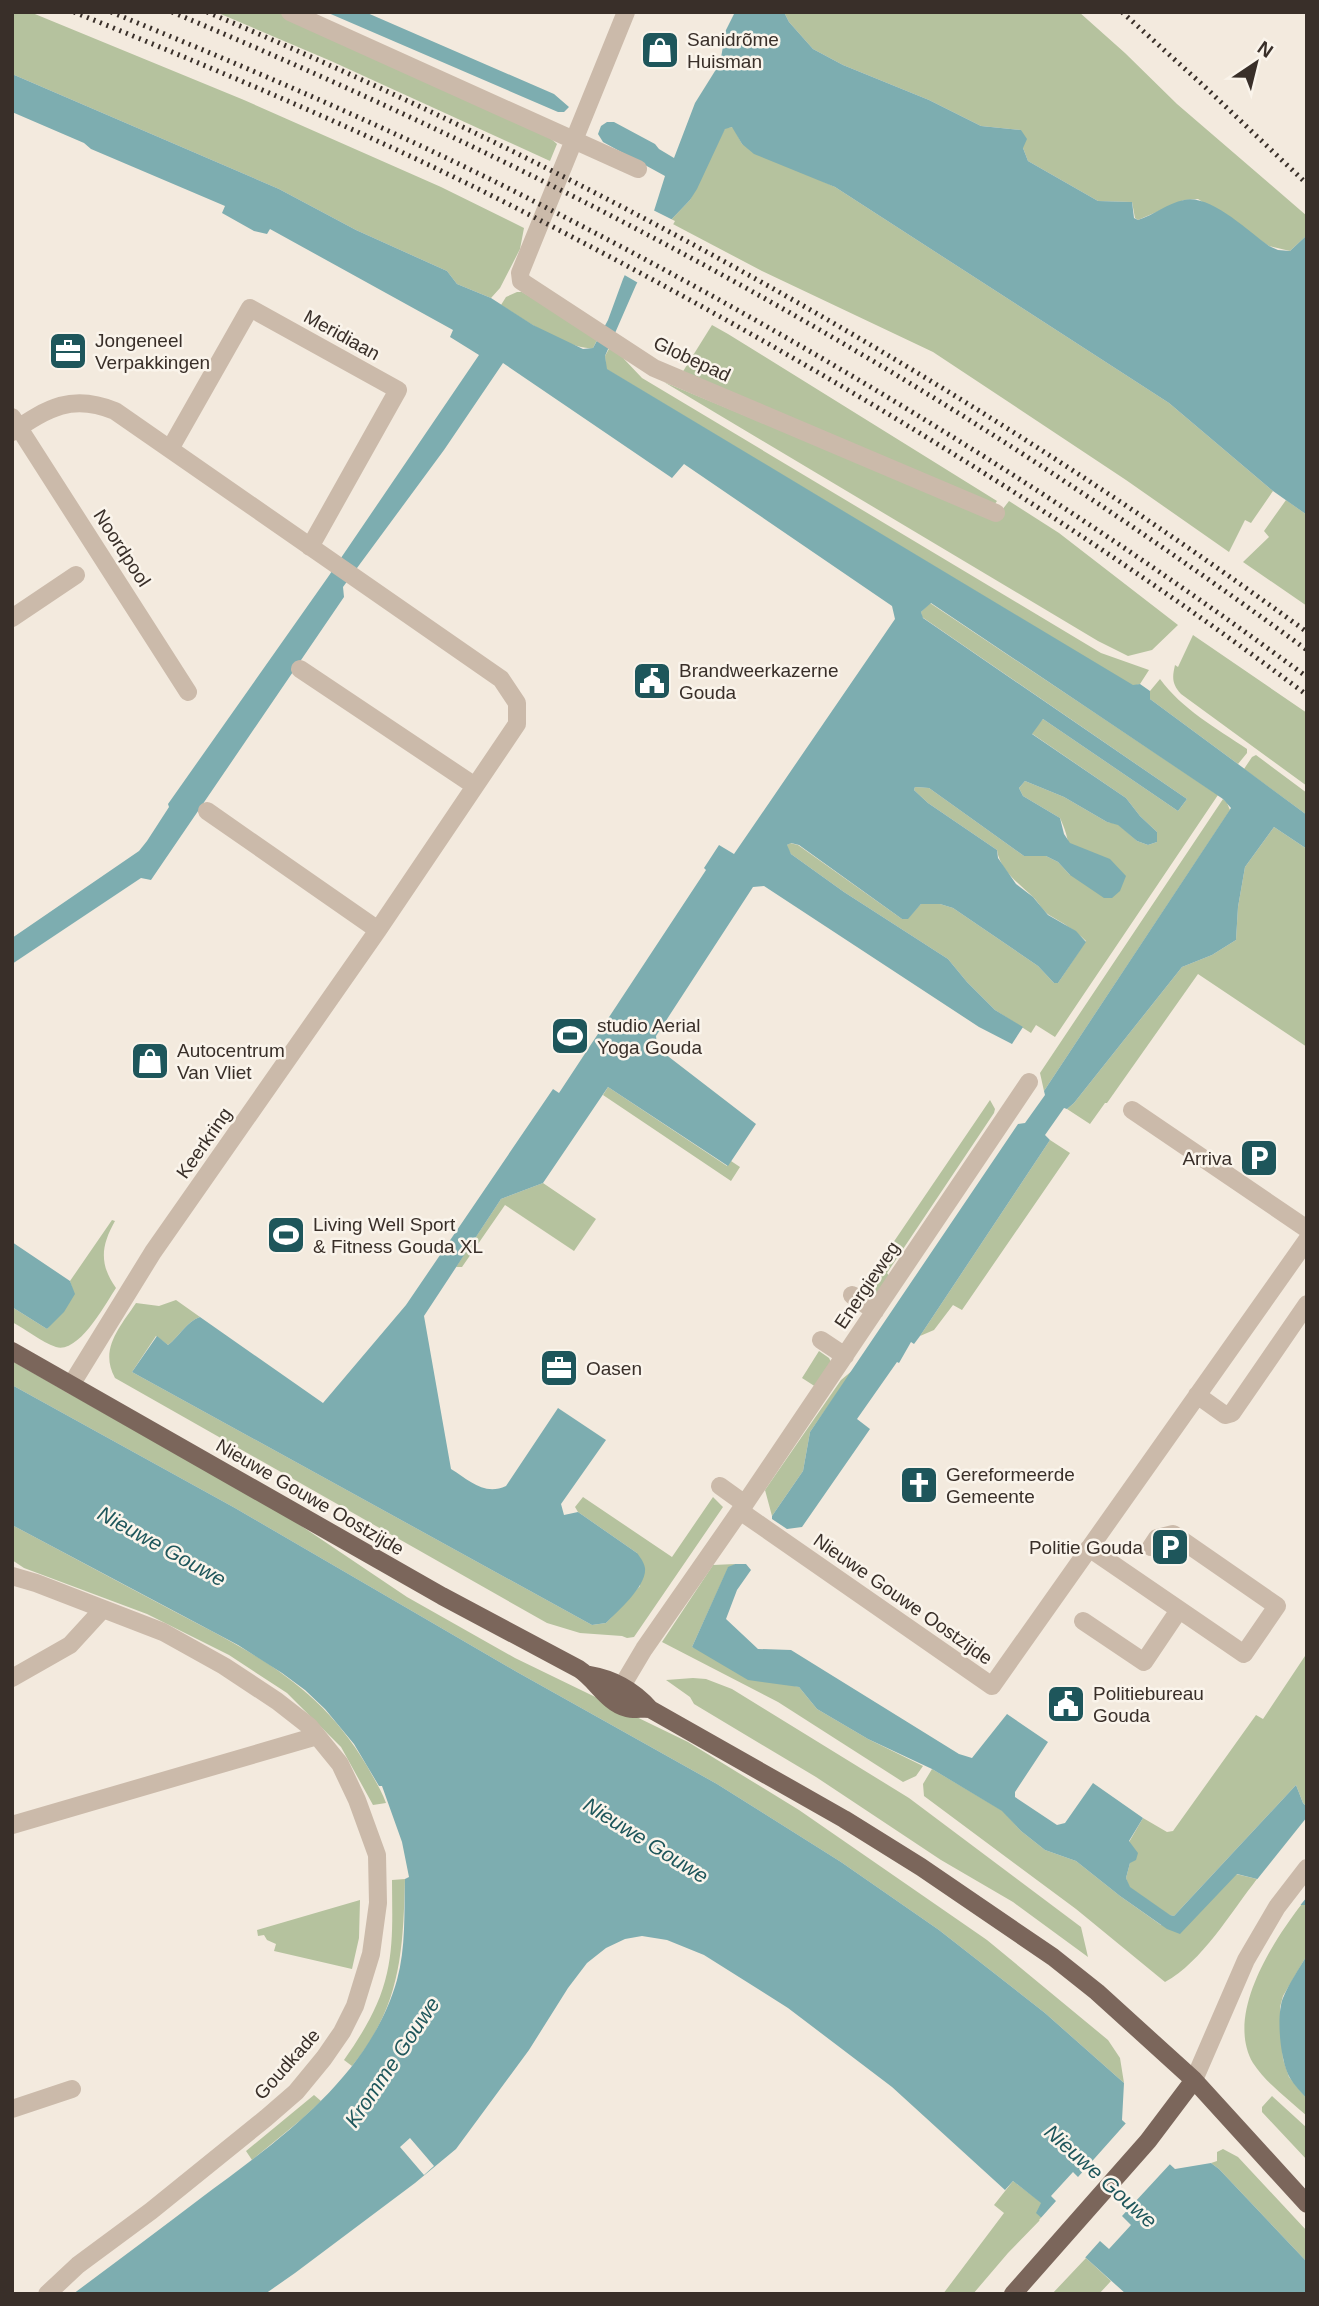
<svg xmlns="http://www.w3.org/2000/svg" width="1319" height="2306" font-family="Helvetica,sans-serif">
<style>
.green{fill:#b5c29e}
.water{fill:#7dadb0}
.pier{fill:#f3eade}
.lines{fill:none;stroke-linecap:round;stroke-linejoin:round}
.minor{stroke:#cbbaaa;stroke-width:18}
.major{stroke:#7b665b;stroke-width:18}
.rail{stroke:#392f29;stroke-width:5;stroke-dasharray:2 5;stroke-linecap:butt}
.labels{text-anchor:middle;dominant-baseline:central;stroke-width:5;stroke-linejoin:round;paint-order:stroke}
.poi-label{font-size:19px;fill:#392f29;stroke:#faf4eb;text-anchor:start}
.street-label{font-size:19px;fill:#392f29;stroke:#faf4eb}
.water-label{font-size:21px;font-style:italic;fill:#1e565b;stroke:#faf4eb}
</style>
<rect width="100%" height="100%" fill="#f3eade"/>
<path class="green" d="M 12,12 L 30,12 L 244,100 L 441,187 L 524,228 L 520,249 L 500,288 L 491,298 L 457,284 L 447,271 L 356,230 L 279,189 L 12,74 Z
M 216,12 L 282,12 L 548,136 L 557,144 L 550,161 L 331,61 Z
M 784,12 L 1079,12 L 1125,53 L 1177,104 L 1307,216 L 1307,235 L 1290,251 L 1269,246 L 1198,199 L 1184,200 L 1138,220 L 1135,218 L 1132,202 L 1098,201 L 1028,161 L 1023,148 L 1021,130 L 981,126 L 929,100 L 843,65 L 813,49 L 789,22 Z
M 733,127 L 742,144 L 835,187 L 1169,403 L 1273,491 L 1251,523 L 1245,520 L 1229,552 L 1126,480 L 933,352 L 762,271 L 669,222 L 690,200 L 725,128 Z
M 517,292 L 522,292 L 589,332 L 598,338 L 593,348 C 570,351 521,318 501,305 L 506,297 Z
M 712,325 L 728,334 L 997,501 L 992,508 L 682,373 Z
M 610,347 L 620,350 L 624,359 L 642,378 L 1101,653 L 1149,670 L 1140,684 L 1133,686 L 606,369 L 605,356 Z
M 664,382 L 995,519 L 1009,501 L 1059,533 L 1178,625 L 1152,650 L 1128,656 L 1098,641 Z
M 1286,500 L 1307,515 L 1307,606 L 1243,562 L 1269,537 L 1264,531 Z
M 930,603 L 1218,795 L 1055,1037 L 1036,1025 L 1031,1033 L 995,1010 L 967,982 L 948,959 L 844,892 L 791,854 L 786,846 L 790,843 L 798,845 L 902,919 L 908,918 L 921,904 L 940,904 L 953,908 L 1038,966 L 1054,983 L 1058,983 L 1086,941 C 1075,930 1063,923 1049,915 C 1043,911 1039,903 1034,898 C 1020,884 1000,871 997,850 L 928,803 L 914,790 L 915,787 L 929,788 L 1024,856 L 1046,856 L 1058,862 L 1070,875 C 1070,851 1070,840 1060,818 L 1023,796 L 1019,788 L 1025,781 L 1064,797 L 1107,822 L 1118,824 L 1137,841 L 1148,845 L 1157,842 L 1157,832 L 1140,816 L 1126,798 L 1031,733 L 1043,719 L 1178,811 L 1187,799 L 922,617 L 921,612 Z
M 1193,635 L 1307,713 L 1307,786 L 1181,694 C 1172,684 1172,678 1175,665 L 1178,667 Z
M 1160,679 C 1182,709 1216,728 1247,749 L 1247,753 L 1238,764 L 1150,699 L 1150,691 Z
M 1256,755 L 1307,793 L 1307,815 L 1244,769 L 1252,757 Z
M 1223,799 L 1227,803 L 1230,810 L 1044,1091 L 1040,1073 Z
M 1274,827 L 1307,849 L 1307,1047 L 1198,974 L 1107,1103 L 1105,1103 L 1090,1124 L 1067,1109 L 1074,1103 L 1182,967 L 1212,955 L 1236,940 L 1238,907 L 1245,867 Z
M 608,1087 L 727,1166 L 731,1161 L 740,1167 L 731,1181 L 603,1095 Z
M 990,1100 L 995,1109 L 994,1113 L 887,1273 L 891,1279 L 877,1296 L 872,1296 L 861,1290 Z
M 1050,1140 L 1070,1153 L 962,1310 L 953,1305 L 934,1330 L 920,1336 Z
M 543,1183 L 596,1219 L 574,1251 L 505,1205 L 462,1267 L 456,1267 L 501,1199 Z
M 112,1220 L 115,1221 C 101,1246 99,1264 116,1288 C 106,1303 79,1354 56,1347 C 41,1342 26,1329 12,1322 L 12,1307 L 47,1329 L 74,1294 L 70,1281 Z
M 176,1300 L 200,1317 C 187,1321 179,1337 168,1345 L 156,1336 L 132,1372 L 592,1625 L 606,1623 L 640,1586 L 637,1553 L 578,1512 L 575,1507 L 583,1497 L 672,1557 L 713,1497 L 723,1507 L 634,1637 L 627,1638 L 622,1636 L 580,1633 L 547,1623 L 115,1378 C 99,1349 120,1327 136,1303 L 159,1306 Z
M 819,1351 L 829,1358 L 831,1362 L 816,1387 L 802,1378 Z
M 12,1361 L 291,1519 L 407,1597 L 515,1658 L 688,1742 L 799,1810 L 987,1940 L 1108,2040 L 1120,2058 L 1124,2083 L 1045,2013 L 939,1930 L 841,1862 L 717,1784 L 517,1672 L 235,1508 L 12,1385 Z
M 853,1370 L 810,1432 L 803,1471 L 772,1516 L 765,1490 L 841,1380 Z
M 12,1525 C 63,1552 113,1579 164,1606 C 247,1650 317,1681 367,1766 C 374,1779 381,1789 386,1803 L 373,1805 L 341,1747 L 287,1693 L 229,1655 L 147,1614 L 24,1568 L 12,1560 Z
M 735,1564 L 728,1568 L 692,1647 L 782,1683 L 799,1687 L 817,1709 L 868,1739 L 923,1766 L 916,1776 L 903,1782 L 778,1702 L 662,1642 L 713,1565 Z
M 1307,1653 L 1307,1807 L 1303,1803 L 1296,1785 L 1174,1916 L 1169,1915 L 1129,1887 L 1126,1878 L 1130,1863 L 1129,1842 L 1143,1818 L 1167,1832 L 1173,1831 L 1256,1715 L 1263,1719 Z
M 693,1678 L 706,1679 L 732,1689 L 909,1798 L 1081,1927 L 1088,1957 L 1013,1902 L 941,1860 L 816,1777 L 694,1704 L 690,1697 L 666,1680 Z
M 932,1769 L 1003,1811 L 1021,1831 L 1045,1850 L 1076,1861 L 1120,1896 L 1161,1925 L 1236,1874 L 1257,1879 C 1231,1912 1202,1962 1165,1982 L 1076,1909 L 924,1796 L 923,1784 Z
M 405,1879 C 403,1952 401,2006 352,2066 L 344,2060 C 363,2033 380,2005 387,1973 C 394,1943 392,1911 392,1880 Z
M 360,1900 L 359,1938 L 352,1969 L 274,1951 L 276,1944 L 267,1940 L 264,1935 L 258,1936 L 257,1930 Z
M 1301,1905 L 1307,1905 L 1307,1955 L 1283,1996 L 1280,2007 L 1280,2018 L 1283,2059 L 1289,2077 L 1307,2099 L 1307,2116 C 1289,2100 1266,2083 1253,2063 C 1225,2015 1272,1943 1301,1905 Z
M 314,2095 L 321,2101 L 302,2119 L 252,2160 L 246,2151 Z
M 1272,2096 L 1307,2128 L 1307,2160 L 1262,2112 L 1262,2107 Z
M 1223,2149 L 1238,2157 L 1307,2231 L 1307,2262 L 1219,2169 L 1211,2163 L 1217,2161 L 1217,2152 Z
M 1013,2181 L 1042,2203 L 1042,2218 L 1008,2253 L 973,2294 L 943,2294 L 1004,2213 L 994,2205 Z
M 1086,2258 L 1111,2281 L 1099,2294 L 1052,2294 Z"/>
<path class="water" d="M 326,12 L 365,12 L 554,94 L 569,107 L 564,112 L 558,112 Z
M 735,12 L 784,12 L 789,22 L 813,49 L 843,65 L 929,100 L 981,126 L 1021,130 L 1027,139 L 1023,148 L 1028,161 L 1098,201 L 1132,202 L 1134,218 L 1138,220 C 1154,215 1168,203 1184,200 C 1210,194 1248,231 1269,246 L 1278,250 L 1290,251 L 1307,235 L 1307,515 L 1273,491 L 1169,403 L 835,187 L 754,154 L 742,144 L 732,127 L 725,129 L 697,189 L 690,200 L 669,222 L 636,285 L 605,356 L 607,369 L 1133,685 L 1140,684 L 1150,691 L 1150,699 L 1307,815 L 1307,849 L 1274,827 L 1245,867 L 1238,907 L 1236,940 L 1212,955 L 1182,967 L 1074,1103 L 1067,1109 L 1064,1108 L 1045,1135 L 1050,1140 L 920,1336 L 914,1344 L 911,1342 L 899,1363 L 897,1362 L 857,1419 L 870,1429 L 802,1527 L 787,1529 L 772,1519 L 772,1516 L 803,1471 L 810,1432 L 1018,1124 L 1025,1123 L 1045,1095 L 1044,1091 L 1231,808 L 1223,799 L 931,603 L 921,612 L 923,618 L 1187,799 L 1178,811 L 1043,719 L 1032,734 L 1126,798 L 1140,816 L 1157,832 L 1157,842 L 1148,845 L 1137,841 L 1118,825 L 1107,822 L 1064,797 L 1025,781 L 1019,788 L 1023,796 L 1060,818 L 1064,834 L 1070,843 L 1110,859 L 1126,876 L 1120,891 L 1112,898 L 1104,898 L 1070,875 L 1058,862 L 1046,856 L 1024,856 L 929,788 L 915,787 L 914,790 L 928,803 L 997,850 L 998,858 L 1016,884 L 1033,897 L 1048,915 L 1076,931 L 1086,942 L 1058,983 L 1054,983 L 1038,966 L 953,908 L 940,904 L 921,904 L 908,919 L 902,919 L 799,845 L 791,843 L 787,845 L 791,854 L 844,892 L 948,959 L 967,982 L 995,1010 L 1023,1027 L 1012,1044 L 979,1027 L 764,886 L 753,887 L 656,1036 L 657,1046 L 669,1057 L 756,1124 L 728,1166 L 608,1087 L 543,1183 L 501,1199 L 424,1316 L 451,1469 C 469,1480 484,1496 506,1486 L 558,1408 L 606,1440 L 561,1504 L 564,1515 L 578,1512 L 637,1553 C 640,1557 644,1562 645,1568 C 647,1586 618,1611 606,1623 L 592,1625 L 132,1372 L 157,1336 L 168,1345 C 179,1337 187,1321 200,1317 L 323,1403 L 406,1305 L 553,1089 L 559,1093 L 706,870 L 704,868 L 719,845 L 734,854 L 895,619 L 892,606 L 684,464 L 672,478 L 503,363 L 444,450 L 343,587 L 344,597 L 151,880 L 141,878 L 12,964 L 12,938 L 139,851 L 147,841 L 169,807 L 168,804 L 328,577 L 479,355 L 450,337 L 453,330 L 270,229 L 267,234 L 254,231 L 222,213 L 225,206 L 91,149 L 84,143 L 12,112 L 12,74 L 279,189 L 356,230 L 447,271 L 457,284 L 491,298 L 533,325 L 583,349 L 593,348 L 608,320 L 623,279 L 653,214 L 665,176 L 603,142 L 598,134 L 601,126 L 607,122 L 614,122 L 655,144 L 659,149 L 674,158 L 695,103 L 720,63 L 726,30 Z
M 12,1242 L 70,1281 L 75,1294 L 64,1312 L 47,1329 L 12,1307 Z
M 12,1385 L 235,1508 L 517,1672 L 717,1784 L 841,1862 L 939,1930 L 1045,2013 L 1124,2083 L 1122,2120 L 1175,2169 L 1211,2163 L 1219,2169 L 1307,2262 L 1307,2294 L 1126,2294 L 1036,2213 L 1041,2203 L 1013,2181 L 1005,2190 L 892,2087 L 788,2008 L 704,1955 L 667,1940 L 642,1936 L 625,1939 L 606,1948 L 587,1963 L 568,1988 L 529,2050 L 456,2149 L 415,2183 L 295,2273 L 265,2294 L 73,2294 C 116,2262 159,2230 201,2198 C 279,2140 369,2078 397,1980 C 406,1948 404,1912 405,1879 L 409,1877 L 402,1842 L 382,1786 L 379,1786 L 354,1744 L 325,1709 L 305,1690 L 282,1673 L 238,1645 L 12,1525 Z
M 735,1564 L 746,1564 L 751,1570 L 737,1590 L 726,1619 L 758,1649 L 791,1650 L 959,1754 L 972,1758 L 1007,1714 L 1048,1742 L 1015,1792 L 1015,1797 L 1057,1825 L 1065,1823 L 1093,1783 L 1143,1818 L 1129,1841 L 1138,1853 L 1136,1860 L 1130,1863 L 1126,1878 L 1130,1887 L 1170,1915 L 1174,1916 L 1296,1785 L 1303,1803 L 1307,1807 L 1307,1905 L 1301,1905 L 1257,1879 L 1237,1874 L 1180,1934 L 1167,1929 L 1120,1896 L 1076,1861 L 1045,1850 L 1021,1831 L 1002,1811 L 932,1769 L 868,1739 L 817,1709 L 799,1687 L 748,1680 L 692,1647 L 728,1567 Z
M 1307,1955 L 1307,2099 C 1301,2092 1294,2085 1290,2078 C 1280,2061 1276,2015 1283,1998 C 1289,1983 1299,1969 1307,1955 Z"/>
<path class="pier" d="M 651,209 L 675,221 L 640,284 L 621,273 Z
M 1307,1817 L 1307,1897 L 1298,1908 L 1255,1882 Z
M 1127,2122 L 1171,2163 L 1122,2216 L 1131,2225 L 1109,2249 L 1100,2241 L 1083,2260 L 1039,2220 L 1056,2201 L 1051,2196 L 1073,2172 L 1078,2177 Z
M 410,2138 L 434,2166 L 424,2175 L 400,2147 Z"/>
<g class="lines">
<path class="minor" d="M 290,12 L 638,169
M 626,12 L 520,273 L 521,281 L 654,368 L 996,513
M 12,417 L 188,692
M 12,432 C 48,408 72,393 115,411 L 501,679 L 517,703 L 517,724 L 378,930 L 153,1252 L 71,1385
M 170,449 L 250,308 L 398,390 L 310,547
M 12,618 L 76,575
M 300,669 L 475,786
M 207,811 L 378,930
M 1132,1110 L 1307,1229
M 852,1295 L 875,1311
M 821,1340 L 845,1356
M 1197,1395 L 1225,1415 L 1232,1413 L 1307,1304
M 720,1486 L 745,1504
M 740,1511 L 992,1686 L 1307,1240
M 1089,1548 L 1244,1654 L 1277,1606 L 1173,1534 L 1157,1538 L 1151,1547
M 12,1576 L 36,1583 L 163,1632 L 224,1666 L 277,1701 L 309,1726 L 340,1764 L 357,1800 L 377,1855 L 378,1903 L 371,1954 L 355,2006 L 342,2032 L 324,2058 L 296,2092 L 266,2118 L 151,2211 L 78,2265 L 47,2294
M 1083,1621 L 1144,1662 L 1179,1610
M 12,1678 L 70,1645 L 103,1609
M 607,1687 L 622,1686 L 644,1649 L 740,1511 L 1029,1082
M 12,1825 L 317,1736
M 1194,2080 L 1246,1960 L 1277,1907 L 1307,1868
M 12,2109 L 72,2089"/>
<path class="major" d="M 12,1351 L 442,1596 L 579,1669 C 596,1680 607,1703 627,1708 C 634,1710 643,1708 650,1709
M 589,1675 C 613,1679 633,1690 650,1709 L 844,1819 L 921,1867 L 1053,1957 L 1097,1992 L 1194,2080 L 1307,2204
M 1013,2294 L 1148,2141 L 1194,2080"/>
<path class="rail" d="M 74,12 C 225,73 376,136 522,211 C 796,351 1060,510 1307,695
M 111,12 C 258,72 404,134 545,207 C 811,343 1066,499 1307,677
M 172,12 C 392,104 607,207 813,326 C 984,424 1148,534 1307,650
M 207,12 C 598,176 964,382 1307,632
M 1122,12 L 1205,87 L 1307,184"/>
</g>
<defs>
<symbol id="shop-square" viewBox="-11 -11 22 22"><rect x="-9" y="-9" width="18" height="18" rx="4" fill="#1e565b" stroke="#faf4eb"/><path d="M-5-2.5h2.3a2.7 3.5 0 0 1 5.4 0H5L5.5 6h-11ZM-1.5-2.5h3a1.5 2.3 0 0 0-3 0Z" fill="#fff"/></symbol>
<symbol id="office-square" viewBox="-11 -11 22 22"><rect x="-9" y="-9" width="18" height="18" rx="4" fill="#1e565b" stroke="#faf4eb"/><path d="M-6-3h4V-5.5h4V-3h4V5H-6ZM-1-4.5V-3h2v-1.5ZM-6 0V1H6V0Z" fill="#fff"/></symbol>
<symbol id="civic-square" viewBox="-11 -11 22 22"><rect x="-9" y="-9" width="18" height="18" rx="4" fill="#1e565b" stroke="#faf4eb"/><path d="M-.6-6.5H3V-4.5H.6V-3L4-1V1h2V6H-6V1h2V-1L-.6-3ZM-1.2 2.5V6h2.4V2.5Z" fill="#fff"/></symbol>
<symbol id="stadium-square" viewBox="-11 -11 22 22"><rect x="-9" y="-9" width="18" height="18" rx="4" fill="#1e565b" stroke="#faf4eb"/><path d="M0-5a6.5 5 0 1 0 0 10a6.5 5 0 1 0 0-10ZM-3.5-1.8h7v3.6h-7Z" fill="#fff"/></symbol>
<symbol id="parking-square" viewBox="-11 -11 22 22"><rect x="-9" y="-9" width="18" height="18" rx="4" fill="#1e565b" stroke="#faf4eb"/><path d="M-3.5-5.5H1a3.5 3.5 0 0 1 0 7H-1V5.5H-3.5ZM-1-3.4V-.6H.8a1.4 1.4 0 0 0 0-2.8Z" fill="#fff"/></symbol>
<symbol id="church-square" viewBox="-11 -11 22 22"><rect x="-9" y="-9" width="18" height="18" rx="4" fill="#1e565b" stroke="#faf4eb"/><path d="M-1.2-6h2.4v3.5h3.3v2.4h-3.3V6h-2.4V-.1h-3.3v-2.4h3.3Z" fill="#fff"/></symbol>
</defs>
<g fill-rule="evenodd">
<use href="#shop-square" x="638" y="28" width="44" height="44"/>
<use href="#office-square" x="46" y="329" width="44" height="44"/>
<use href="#civic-square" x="630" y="659" width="44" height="44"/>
<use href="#stadium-square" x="548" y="1014" width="44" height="44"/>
<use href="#shop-square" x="128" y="1039" width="44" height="44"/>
<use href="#parking-square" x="1237" y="1136" width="44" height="44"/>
<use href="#stadium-square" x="264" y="1213" width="44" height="44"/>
<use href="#office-square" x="537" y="1346" width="44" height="44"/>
<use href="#church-square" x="897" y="1463" width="44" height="44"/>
<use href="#parking-square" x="1148" y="1525" width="44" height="44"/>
<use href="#civic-square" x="1044" y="1682" width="44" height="44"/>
</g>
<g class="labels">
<g class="poi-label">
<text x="687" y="39">Sanidrõme<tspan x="687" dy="22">Huisman</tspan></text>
<text x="95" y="340">Jongeneel<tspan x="95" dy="22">Verpakkingen</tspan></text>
<text x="679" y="670">Brandweerkazerne<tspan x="679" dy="22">Gouda</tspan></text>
<text x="597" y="1025">studio Aerial<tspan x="597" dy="22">Yoga Gouda</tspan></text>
<text x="177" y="1050">Autocentrum<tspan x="177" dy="22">Van Vliet</tspan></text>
<text x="1232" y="1158" text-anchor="end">Arriva</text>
<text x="313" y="1224">Living Well Sport<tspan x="313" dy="22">&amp; Fitness Gouda XL</tspan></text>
<text x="586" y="1368">Oasen</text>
<text x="946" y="1474">Gereformeerde<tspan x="946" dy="22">Gemeente</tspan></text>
<text x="1143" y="1547" text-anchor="end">Politie Gouda</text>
<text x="1093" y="1693">Politiebureau<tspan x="1093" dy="22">Gouda</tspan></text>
</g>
<g class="street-label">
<text transform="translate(342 335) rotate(29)">Meridiaan</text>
<text transform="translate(692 359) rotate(25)">Globepad</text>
<text transform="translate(122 548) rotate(57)">Noordpool</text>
<text transform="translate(204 1143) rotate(-55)">Keerkring</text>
<text transform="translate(867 1285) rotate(-56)">Energieweg</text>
<text transform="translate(310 1497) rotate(30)">Nieuwe Gouwe Oostzijde</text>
<text transform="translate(903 1599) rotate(35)">Nieuwe Gouwe Oostzijde</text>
<text transform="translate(287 2064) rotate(-48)">Goudkade</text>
</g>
<g class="water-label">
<text transform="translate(162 1546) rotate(29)">Nieuwe Gouwe</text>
<text transform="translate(646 1840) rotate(32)">Nieuwe Gouwe</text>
<text transform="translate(392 2062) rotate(-56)">Kromme Gouwe</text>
<text transform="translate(1101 2176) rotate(42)">Nieuwe Gouwe</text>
</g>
</g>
<rect width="1319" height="2306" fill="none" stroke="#392f29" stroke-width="28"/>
<g transform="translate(1256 63) rotate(35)" stroke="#faf4eb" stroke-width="5" paint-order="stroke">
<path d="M0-5L12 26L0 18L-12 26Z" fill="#392f29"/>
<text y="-10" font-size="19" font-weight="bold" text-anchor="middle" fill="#392f29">N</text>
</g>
</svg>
